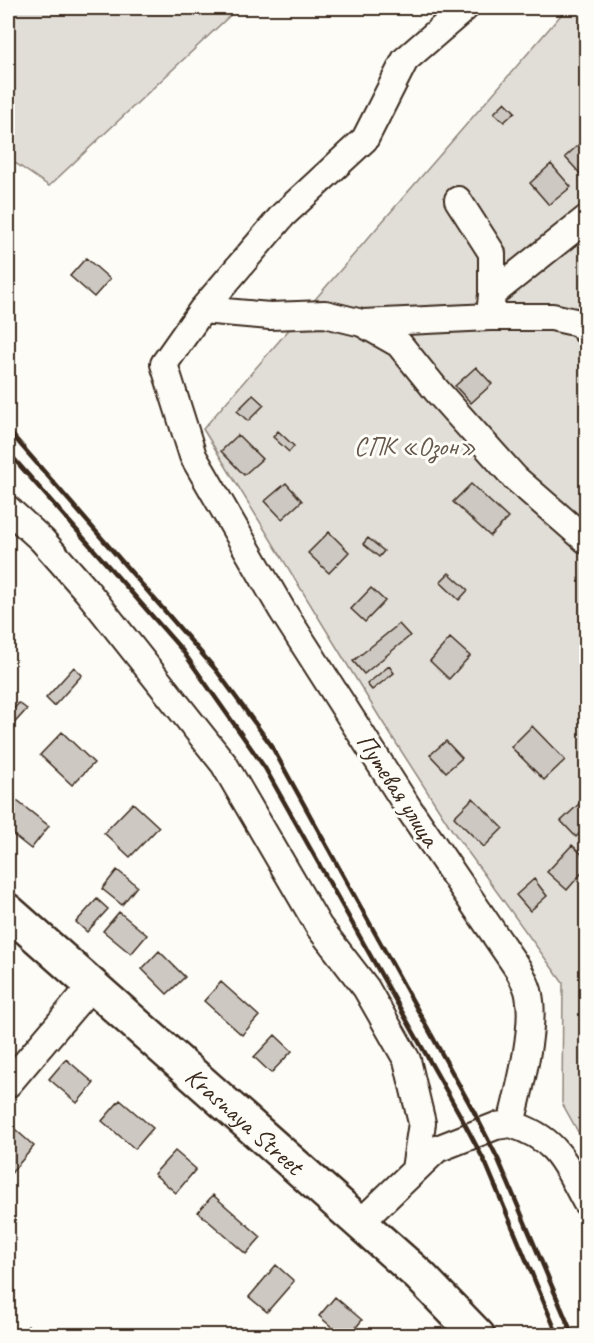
<svg xmlns="http://www.w3.org/2000/svg" width="594" height="1343" font-family="Caveat,sans-serif">
<style>
.green{fill:#e1ded7;stroke:#8e847a;stroke-width:1.5}
.building{fill:#cdc8c2;stroke:#3b2a1e;stroke-width:1.5}
.lines{fill:none;stroke-linecap:round;stroke-linejoin:round}
.minor-casing{stroke:#3b2a1e;stroke-width:30}
.major-casing{stroke:#3b2a1e;stroke-width:38}
.minor{stroke:#fdfcf7;stroke-width:26}
.major{stroke:#fdfcf7;stroke-width:33}
.rail{stroke:#3b2a1e;stroke-width:4.5}
.labels{text-anchor:middle;dominant-baseline:central;stroke-width:6;stroke-linejoin:round;paint-order:stroke}
.park-label{font-size:26px;fill:#64574c;stroke:#fdfcf7}
.street-label{font-size:26px;fill:#3b2a1e;stroke:#fdfcf7}
</style>
<rect width="100%" height="100%" fill="#fdfcf7"/>
<filter id="ink" filterUnits="userSpaceOnUse"><feTurbulence type="fractalNoise" baseFrequency=".0167" numOctaves="2"/><feDisplacementMap in="SourceGraphic" scale="12" xChannelSelector="R" yChannelSelector="G"/><feConvolveMatrix kernelMatrix="1 2 1 2 8 2 1 2 1" color-interpolation-filters="sRGB"/></filter>
<g filter="url(#ink)">
<path class="green" d="M 8,8 L 238,8 L 49,186 L 8,158 Z
M 567,8 L 586,8 L 586,1146 L 562,1103 L 563,983 L 452,830 L 380,718 L 203,429 Z"/>
<path class="building" d="M 505,102 L 515,112 L 504,122 L 494,113 Z
M 586,138 L 586,178 L 585,179 L 565,157 Z
M 551,164 L 571,187 L 549,205 L 530,183 Z
M 86,258 L 110,279 L 94,297 L 70,276 Z
M 476,367 L 492,384 L 471,403 L 455,386 Z
M 253,395 L 264,405 L 248,421 L 237,411 Z
M 278,431 L 294,446 L 289,452 L 273,437 Z
M 238,435 L 262,459 L 244,475 L 221,451 Z
M 286,483 L 302,501 L 282,519 L 265,501 Z
M 471,484 L 508,518 L 490,536 L 453,502 Z
M 329,532 L 349,552 L 329,573 L 308,553 Z
M 368,538 L 384,551 L 379,557 L 363,544 Z
M 449,573 L 468,590 L 459,600 L 440,582 Z
M 371,588 L 385,601 L 365,622 L 351,609 Z
M 399,624 L 410,636 L 364,674 L 353,661 Z
M 450,638 L 470,656 L 449,679 L 430,661 Z
M 389,666 L 394,673 L 372,690 L 367,684 Z
M 74,667 L 82,675 L 54,706 L 46,698 Z
M 19,703 L 27,709 L 8,730 L 8,715 Z
M 532,726 L 565,760 L 544,780 L 511,747 Z
M 62,732 L 94,763 L 72,785 L 40,755 Z
M 446,741 L 462,758 L 446,772 L 430,755 Z
M 8,794 L 49,826 L 31,849 L 8,831 Z
M 473,798 L 503,828 L 484,847 L 454,817 Z
M 133,803 L 159,827 L 130,857 L 104,833 Z
M 580,803 L 586,810 L 586,827 L 576,837 L 561,821 Z
M 572,845 L 586,858 L 586,868 L 567,890 L 547,872 Z
M 117,870 L 137,886 L 122,905 L 102,889 Z
M 534,879 L 547,896 L 530,911 L 516,895 Z
M 97,899 L 108,909 L 87,932 L 76,922 Z
M 119,912 L 147,935 L 131,954 L 103,931 Z
M 159,951 L 185,977 L 167,994 L 142,969 Z
M 221,982 L 259,1016 L 242,1035 L 204,1001 Z
M 275,1035 L 292,1051 L 271,1073 L 254,1057 Z
M 66,1059 L 94,1083 L 77,1103 L 49,1079 Z
M 120,1100 L 153,1128 L 135,1149 L 102,1121 Z
M 8,1123 L 34,1146 L 8,1177 Z
M 175,1151 L 196,1169 L 176,1193 L 154,1174 Z
M 213,1195 L 261,1237 L 246,1254 L 198,1212 Z
M 276,1265 L 294,1281 L 267,1312 L 249,1297 Z
M 335,1297 L 362,1320 L 349,1336 L 342,1336 L 319,1316 Z
M 28,1326 L 39,1336 L 20,1336 Z"/>
<g class="lines">
<defs>
<path id="minor" d="M 465,8 L 405,60 L 365,139 L 283,215 L 202,310 L 164,364 L 193,456 L 282,610 L 409,809 L 518,969 C 522,977 528,986 529,995 C 536,1027 519,1091 511,1124 C 558,1139 564,1162 586,1202
M 458,200 L 492,253 L 492,294
M 202,310 L 270,316 L 325,314 L 362,323 L 399,344 L 437,391 L 515,478 L 586,540
M 490,317 L 492,294 L 586,219
M 363,323 L 490,317 L 552,317 L 579,323 L 586,331
M 8,509 L 42,540 L 87,591 L 224,764 L 319,927 L 366,988 L 407,1060 L 422,1123 L 415,1169
M 8,1084 L 92,985
M 360,1223 L 437,1149 L 496,1126 L 511,1124"/>
<g id="major">
<path id="s1" d="M 8,911 L 420,1276 L 478,1336"/>
</g>
</defs>
<use href="#minor" class="minor-casing"/>
<use href="#major" class="major-casing"/>
<use href="#minor" class="minor"/>
<use href="#major" class="major"/>
<path class="rail" d="M 8,430 L 216,670 L 271,745 L 473,1110 L 498,1159 L 573,1336
M 8,452 L 182,650 L 265,768 L 460,1115 L 486,1164 L 558,1336"/>
</g>
</g>
<g class="labels">
<g class="park-label">
<text x="415" y="446">СПК «Озон»</text>
</g>
<g class="street-label">
<text transform="translate(398 790) rotate(57)">Путевая улица</text>
<text stroke="none"><textPath href="#s1" startOffset="316">Krasnaya Street</textPath></text>
</g>
</g>
<rect width="594" height="1343" fill="none" stroke="#fdfcf7" stroke-width="30"/>
<rect x="15" y="15" width="564" height="1313" fill="none" stroke="#3b2a1e" stroke-width="2" filter="url(#ink)"/>
</svg>
